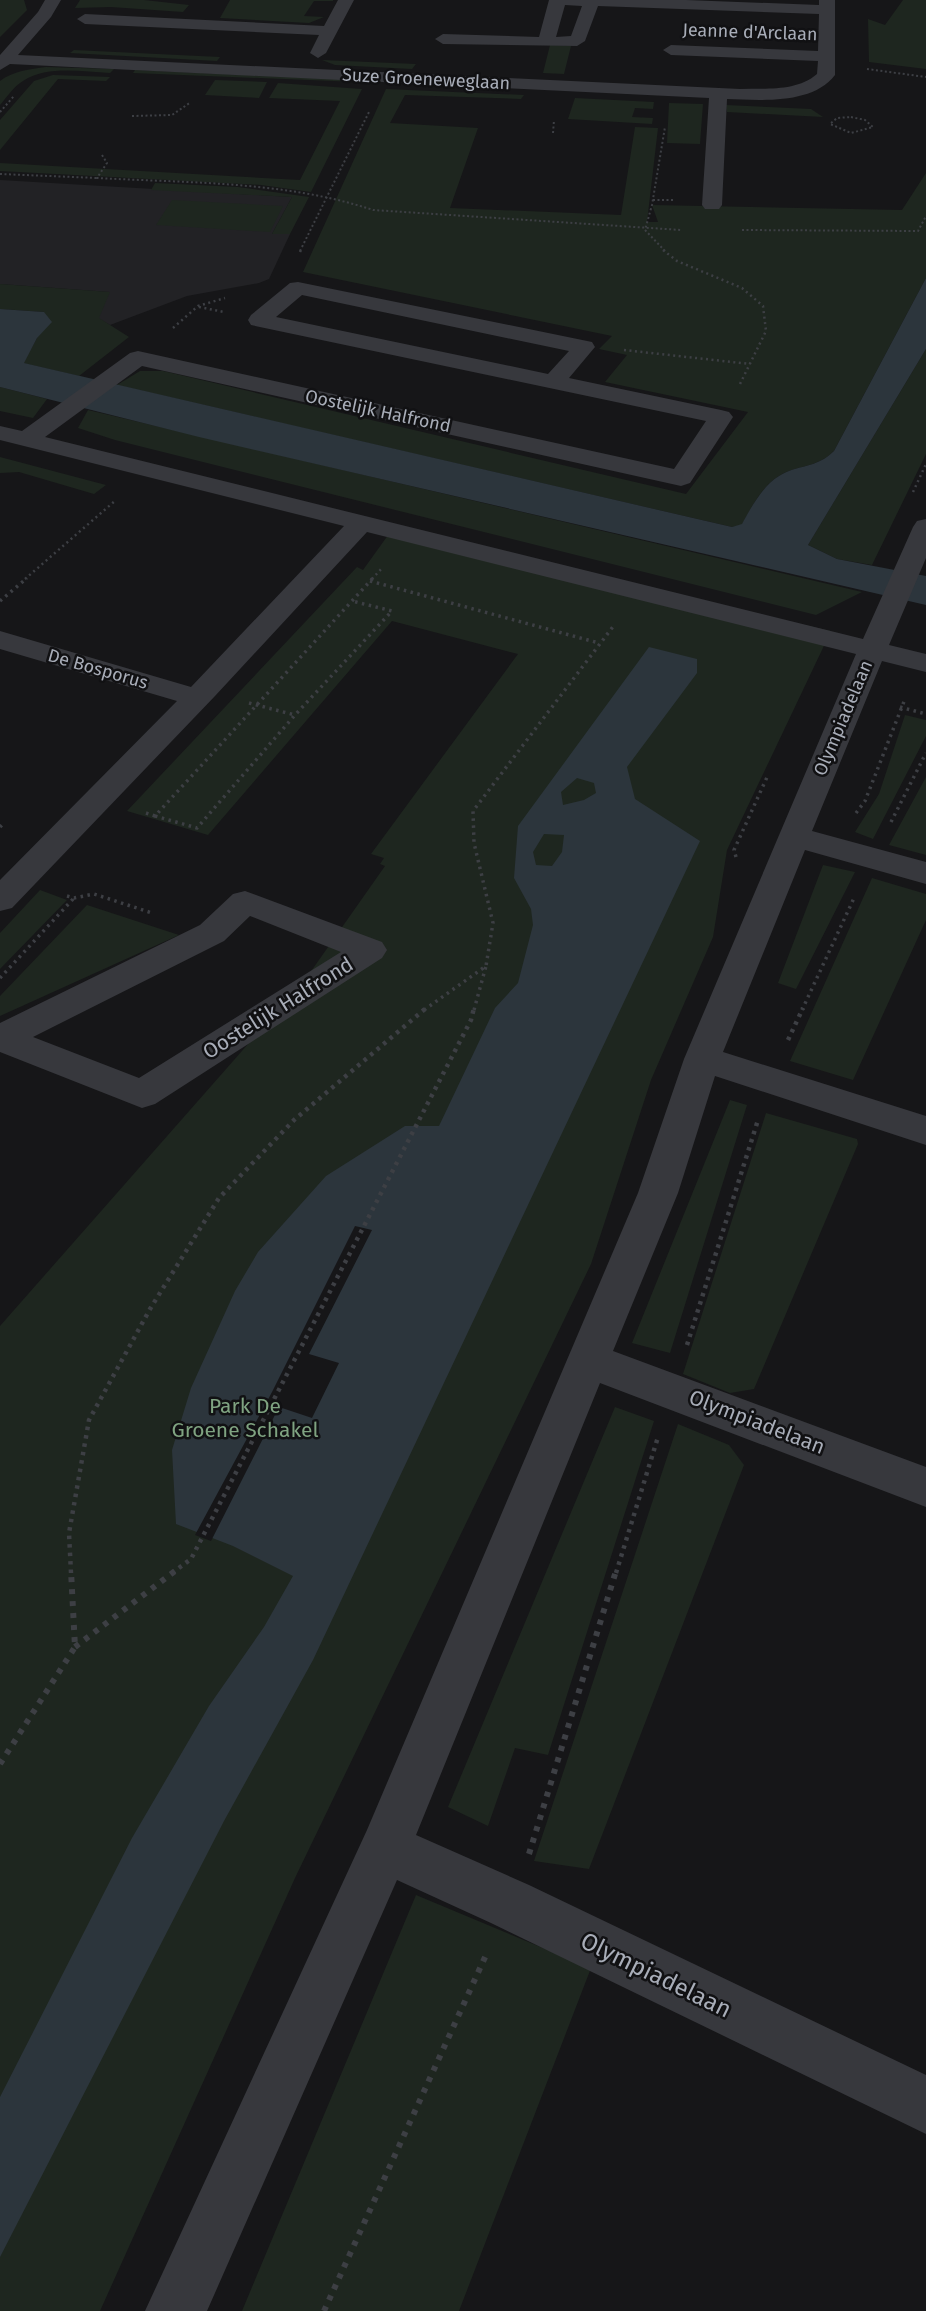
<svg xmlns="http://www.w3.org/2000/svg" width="926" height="2311" font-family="'Fira Sans',sans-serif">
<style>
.built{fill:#222225}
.green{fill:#1e261f}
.water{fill:#2c353c;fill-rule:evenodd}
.pier{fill:#161618}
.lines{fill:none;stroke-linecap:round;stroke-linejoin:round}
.path-far4{stroke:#3d3f44;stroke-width:2;stroke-dasharray:2 2.5;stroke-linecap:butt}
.path-far3{stroke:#3d3f44;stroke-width:2.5;stroke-dasharray:2 3.5;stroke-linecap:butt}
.path-far2{stroke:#3d3f44;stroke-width:3.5;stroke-dasharray:2.5 4.5;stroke-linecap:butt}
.path-far1{stroke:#3d3f44;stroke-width:4.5;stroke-dasharray:3.5 5;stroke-linecap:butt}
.path{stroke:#3d3f44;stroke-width:6;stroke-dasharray:5 7;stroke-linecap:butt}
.minor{fill:#37383d;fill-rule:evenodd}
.labels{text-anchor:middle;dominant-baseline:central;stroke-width:5;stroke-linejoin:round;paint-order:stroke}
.far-street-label{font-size:18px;fill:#a8adb8;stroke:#111113}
.street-label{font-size:21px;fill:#a8adb8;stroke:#111113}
.park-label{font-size:21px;fill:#7fa381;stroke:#111113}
.near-street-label{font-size:24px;fill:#a8adb8;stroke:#111113}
</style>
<rect width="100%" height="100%" fill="#161618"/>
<path class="built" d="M 0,180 L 292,197 L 272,234 L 290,234 L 269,279 L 259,283 L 187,296 L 110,325 L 98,318 L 109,292 L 0,284 Z"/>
<path class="green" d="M 0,0 L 24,0 L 27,10 L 0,37 Z
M 80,0 L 144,0 L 189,5 L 183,12 L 111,7 L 75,8 Z
M 230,0 L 333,0 L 333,1 L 314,1 L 304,16 L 324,17 L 309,23 L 220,18 Z
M 903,0 L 926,0 L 926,69 L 869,62 L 868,19 L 885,25 Z
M 550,45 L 571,46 L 564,74 L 543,73 Z
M 74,50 L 220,57 L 217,61 L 70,53 Z
M 322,60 L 416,64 L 412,69 L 335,65 Z
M 46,67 L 114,69 L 110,73 C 82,72 48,65 23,81 C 14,86 7,97 0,105 L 0,81 C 13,71 30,69 46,67 Z
M 135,70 L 357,80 L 358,82 L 133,73 Z
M 53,75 L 110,77 L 106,81 L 58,79 L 0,150 L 0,120 L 34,81 Z
M 215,80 L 267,82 L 259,98 L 205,95 Z
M 278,83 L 362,89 L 311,192 L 261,185 L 0,171 L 0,163 L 300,180 L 340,101 L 269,98 Z
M 386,89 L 524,95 L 521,99 L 405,95 L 390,123 L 478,128 L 450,208 L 621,215 L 635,127 L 658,128 L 647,222 L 658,222 L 652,205 L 902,210 L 926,173 L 926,278 L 834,451 C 816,469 798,464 779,476 C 763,485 750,509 742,525 L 732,527 L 117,385 L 140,371 L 163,371 L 686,494 L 748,412 L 605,382 L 627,355 L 599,349 L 612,336 L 303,272 Z
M 575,98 L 654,102 L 653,109 L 635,108 L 632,117 L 653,118 L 652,124 L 568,119 Z
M 669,103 L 703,104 L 700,144 L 667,143 Z
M 726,105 L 811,109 L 823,117 L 727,112 Z
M 155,183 L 238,187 L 309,197 L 290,234 L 272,234 L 292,197 L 151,190 Z
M 172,200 L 283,206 L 270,232 L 156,225 Z
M 0,284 L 110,292 L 99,318 L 129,337 L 79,376 L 23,363 L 37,338 L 44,312 L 0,309 Z
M 926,349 L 926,454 L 872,565 L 837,559 L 808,545 Z
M 0,387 L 47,399 L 33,418 L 0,411 Z
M 88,410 L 862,592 L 816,615 L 115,440 L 78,428 Z
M 0,457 L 106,485 L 94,494 L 19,472 L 0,473 Z
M 391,531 L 831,631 L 727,850 L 713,937 L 651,1080 L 591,1264 L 295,1878 L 100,2311 L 0,2311 L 0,1326 L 307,977 L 385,866 L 380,864 L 384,858 L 371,854 L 518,654 L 392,621 L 208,835 L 127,811 L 357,567 L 363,570 Z
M 905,715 L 926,720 L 926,736 L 873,839 L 855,832 L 879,794 Z
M 926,777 L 926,855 L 889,845 Z
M 823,865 L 855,872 L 796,989 L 778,983 Z
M 872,878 L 926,894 L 926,920 L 853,1080 L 790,1061 Z
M 40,890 L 67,900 L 0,969 L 0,933 Z
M 87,905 L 179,935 L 0,1016 L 0,996 Z
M 730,1100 L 747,1105 L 670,1353 L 632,1343 Z
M 766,1113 L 857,1139 L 858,1144 L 754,1389 L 730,1393 L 683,1374 Z
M 615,1407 L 654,1421 L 548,1755 L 515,1748 L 488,1826 L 448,1807 Z
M 678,1424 L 729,1445 L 744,1465 L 589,1869 L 534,1861 Z
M 416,1895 L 591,1968 L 459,2311 L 242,2311 Z"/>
<path class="water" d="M 926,278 L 926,349 L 808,545 L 837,559 L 926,576 L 926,605 L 199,437 L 0,387 L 0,309 L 44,312 L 52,322 L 37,338 L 24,363 L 732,527 L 742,524 C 750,509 763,485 779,476 C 798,464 816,469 834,451 Z
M 649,647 L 697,659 L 697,673 L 627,767 L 635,799 L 700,841 L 313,1660 L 224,1821 L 0,2257 L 0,2097 L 132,1838 L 209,1706 L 264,1627 L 293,1576 L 233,1546 L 176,1524 L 172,1450 L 191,1388 L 235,1291 L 258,1252 L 326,1176 L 405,1126 L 439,1126 L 495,1008 L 518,983 L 533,925 L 531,909 L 514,878 L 518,826 ZM 577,778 L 594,783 L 596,793 L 584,800 L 563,805 L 561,792 ZM 544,834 L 564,835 L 562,852 L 552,866 L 536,865 L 533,852 Z"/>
<path class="pier" d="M 355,1226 L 372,1230 L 309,1354 L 339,1363 L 312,1418 L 279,1407 L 211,1541 L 195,1535 L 272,1392 Z"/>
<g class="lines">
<path class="path-far4" d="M 867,69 L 926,77
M 0,112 L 14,96
M 132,116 L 172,115 L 191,102
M 851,117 L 865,120 L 873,127 L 851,133 L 830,124 L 837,118 Z
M 553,133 L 554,120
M 102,155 L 107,163 L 97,178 C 188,183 286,181 373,210 L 681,230
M 0,174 L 97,178
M 653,200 L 673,200
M 742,230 L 918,231 L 926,216
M 300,251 L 369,112
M 665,251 L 645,230 L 652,205 L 665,127"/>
<path class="path-far3" d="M 663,250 L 677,261 L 742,288 L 763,306 L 766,331 L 739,386
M 300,252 L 301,250
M 199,307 L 224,312
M 173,328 L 198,306 L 225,298
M 624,350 L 750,364
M 913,492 L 926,464
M 25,579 L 116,500
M 372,579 L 383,567"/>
<path class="path-far2" d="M 370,581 L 599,643
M 0,601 L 27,578
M 249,703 L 295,715
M 900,707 L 926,714
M 146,813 L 155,816 L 373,578
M 856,813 L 865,801 L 905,699
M 155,816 L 197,828 L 295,715 L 392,611 L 352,601
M 891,822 L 926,753
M 0,827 L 2,825
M 736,857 L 734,850 L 768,775
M 67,896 L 74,898 L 94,894 L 152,913
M 0,978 L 74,898
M 424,1010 L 486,966 L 493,923 L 474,843 L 473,811 L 615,624
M 474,1010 L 486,966
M 802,1010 L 855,896"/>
<path class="path-far1" d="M 788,1040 L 803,1008
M 687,1345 L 758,1120
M 71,1573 L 69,1533 L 89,1420 L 150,1309 L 219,1198 L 294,1120 L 426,1008
M 172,1573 L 191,1559 L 471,1020 L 474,1008
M 616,1573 L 658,1437"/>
<path class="path" d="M 75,1647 L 175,1571
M 0,1764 L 75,1647 L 71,1571
M 529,1854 L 616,1571
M 324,2311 L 486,1955"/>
<path class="minor" d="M 45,0 L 61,0 L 51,17 L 18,55 L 740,89 C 766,88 796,92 817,74 L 818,61 L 671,55 L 663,50 L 671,45 L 818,51 L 819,14 L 598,6 L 585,41 L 577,46 L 443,44 L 435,39 L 443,34 L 539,37 L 549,0 L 686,0 L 819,5 L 819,0 L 835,0 L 835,75 C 812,105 760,100 727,99 L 722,205 L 719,209 L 705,209 L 702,205 L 709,98 L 10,64 L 0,70 L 0,55 L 38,12 ZM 565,5 L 582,6 L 571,36 L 556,37 Z
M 338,0 L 354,0 L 326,53 L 318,58 L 310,53 L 319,35 L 85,24 L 77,19 L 85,14 L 324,26 Z
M 298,282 L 592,342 L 595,347 L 569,378 L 721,410 L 729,412 L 733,417 L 690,483 L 681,486 L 142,366 L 45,437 L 863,639 L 913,527 L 917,521 L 926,519 L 926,558 L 889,645 L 926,654 L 926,672 L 882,661 L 812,831 L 926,862 L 926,884 L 805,850 L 723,1052 L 926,1116 L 926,1145 L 715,1076 L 678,1193 L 613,1351 L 926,1467 L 926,1507 L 600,1383 L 416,1835 L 529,1885 L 926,2075 L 926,2134 L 491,1923 L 397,1880 L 207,2311 L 145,2311 L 367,1830 L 638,1193 L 684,1059 L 856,654 L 367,532 L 215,696 L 12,908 L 0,911 L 0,880 L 177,701 L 0,649 L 0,631 L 191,687 L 344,526 L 0,440 L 0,426 L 22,431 L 130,353 L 138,351 L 674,469 L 706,421 L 251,325 L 248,320 L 251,315 L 290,283 ZM 302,295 L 569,351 L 548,374 L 276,317 Z
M 245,891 L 382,942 L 387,950 L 382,958 L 155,1104 L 142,1108 L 0,1052 L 0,1023 L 200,925 L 233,894 ZM 250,916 L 341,952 L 139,1078 L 33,1037 L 224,941 Z"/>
</g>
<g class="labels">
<g class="far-street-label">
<text transform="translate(750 32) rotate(2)">Jeanne d'Arclaan</text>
<text transform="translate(426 79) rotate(3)">Suze Groeneweglaan</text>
<text transform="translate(378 411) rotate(12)">Oostelijk Halfrond</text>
<text transform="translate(98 669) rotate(16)">De Bosporus</text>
<text transform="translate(843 718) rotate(-67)">Olympiadelaan</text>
</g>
<g class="street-label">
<text transform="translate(278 1008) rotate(-32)">Oostelijk Halfrond</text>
<text transform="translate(757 1422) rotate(21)">Olympiadelaan</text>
</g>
<g class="park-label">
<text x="245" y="1406">Park De<tspan x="245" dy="24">Groene Schakel</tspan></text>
</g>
<g class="near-street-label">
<text transform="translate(656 1975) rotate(26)">Olympiadelaan</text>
</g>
</g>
</svg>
